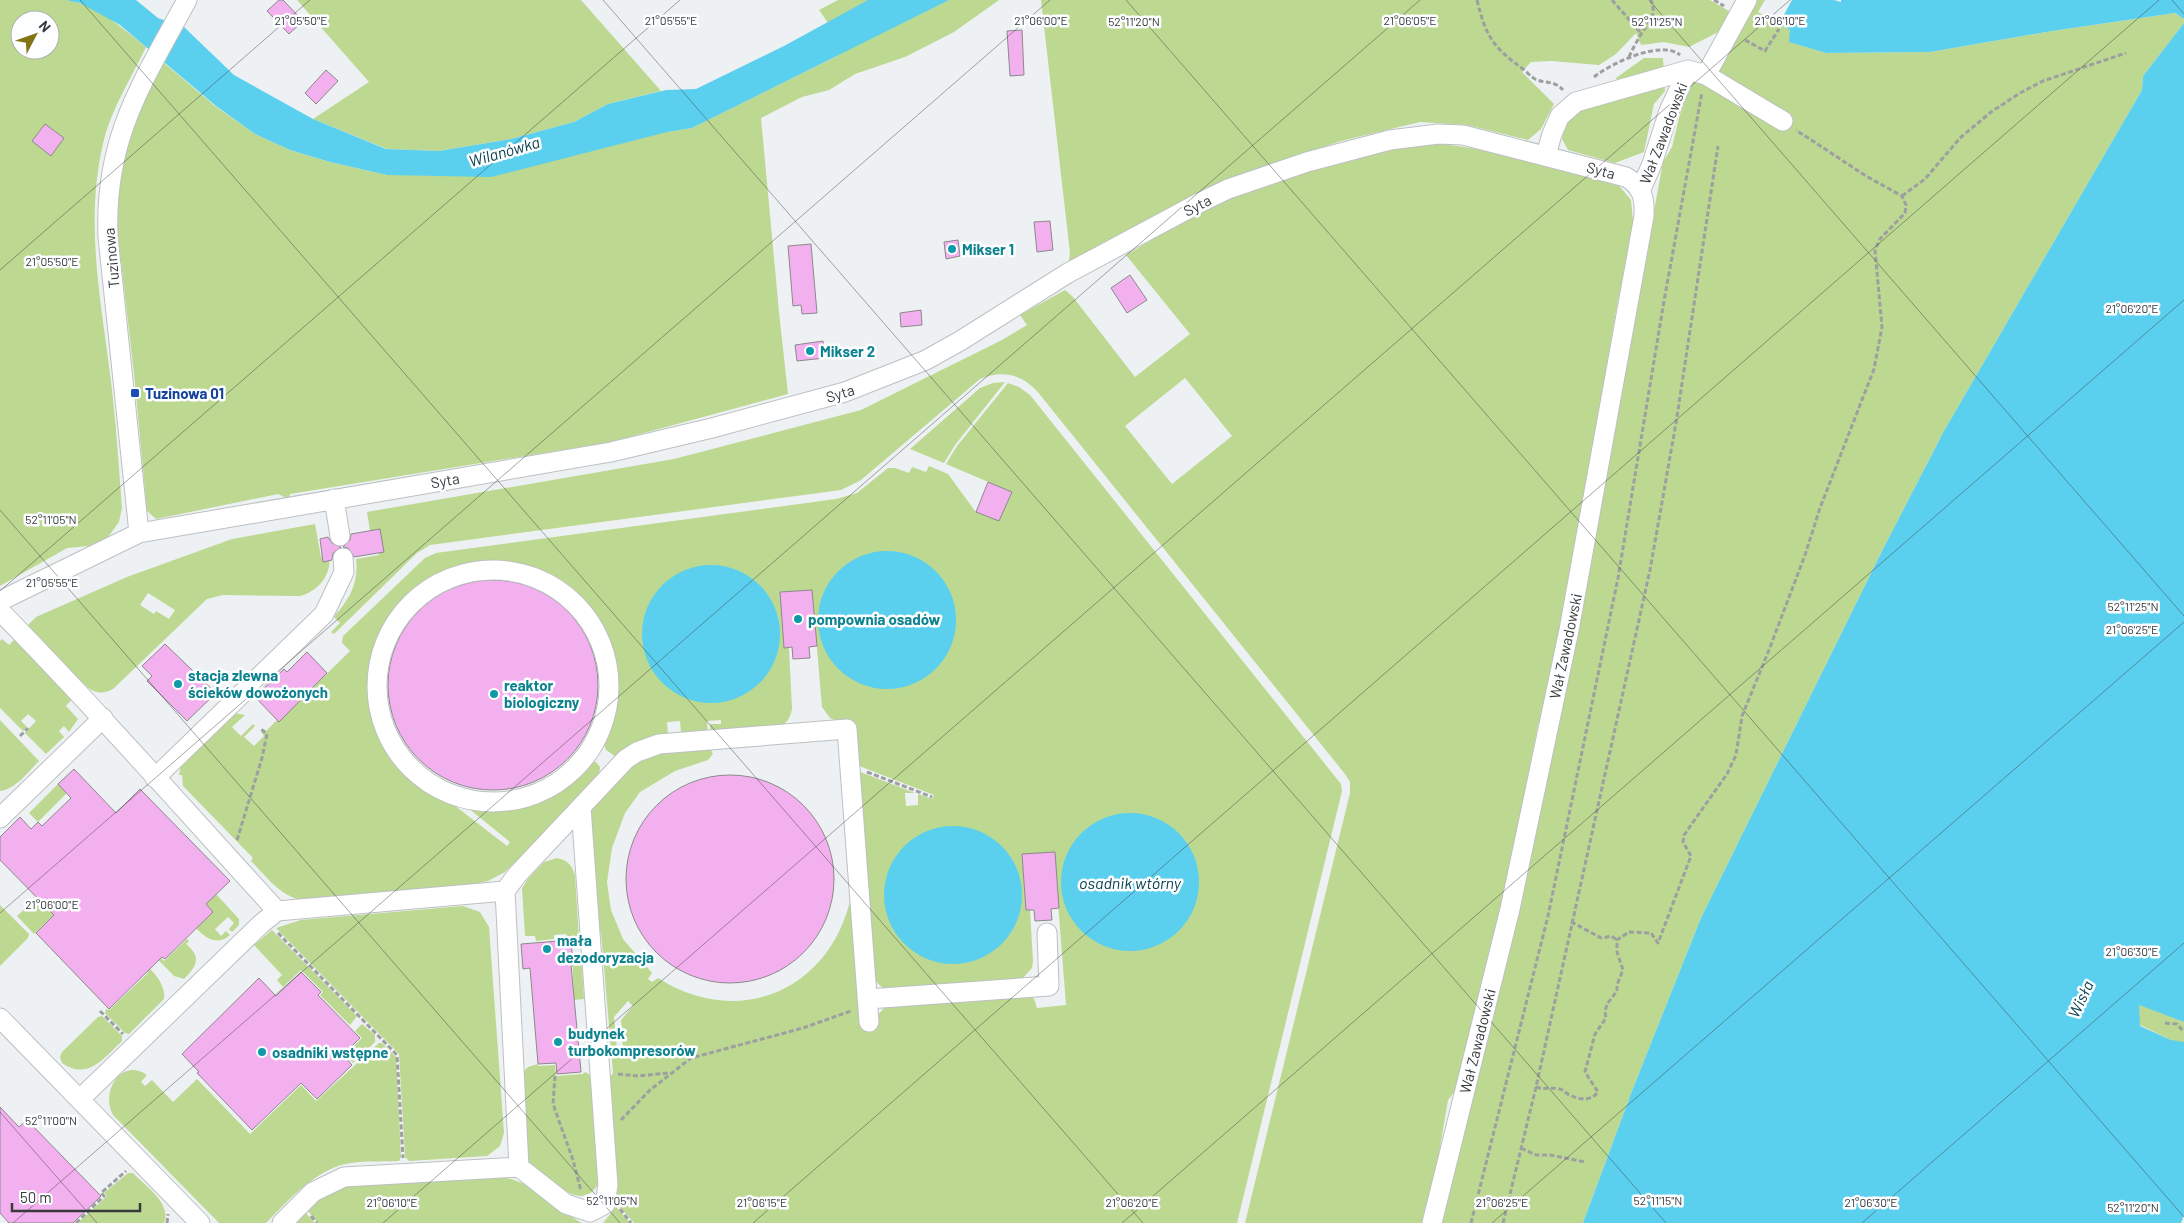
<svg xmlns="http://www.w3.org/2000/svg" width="2184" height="1223" font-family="Barlow,sans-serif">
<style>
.green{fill:#bcd891;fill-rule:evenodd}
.water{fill:#5bd0ee}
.building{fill:#f3b0ef;stroke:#8b898a}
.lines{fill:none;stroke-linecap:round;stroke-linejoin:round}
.minor-casing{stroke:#bdc0c2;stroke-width:21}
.path{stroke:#9d9fa1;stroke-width:3;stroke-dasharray:5 2.5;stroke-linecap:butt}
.minor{stroke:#fff;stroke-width:19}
.ticks{fill:none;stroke:#393a3b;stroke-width:1;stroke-opacity:0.45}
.culture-dot{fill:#0f9aa8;stroke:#fdfeff;stroke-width:2}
.transit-dot{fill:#1a4fb4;stroke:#fdfeff;stroke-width:2}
.labels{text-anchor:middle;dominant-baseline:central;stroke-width:5;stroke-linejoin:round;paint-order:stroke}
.street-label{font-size:15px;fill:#393a3b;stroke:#fdfeff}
.culture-label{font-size:15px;font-weight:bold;fill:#0d838f;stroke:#fdfeff;text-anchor:start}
.transit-label{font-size:15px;font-weight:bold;fill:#164399;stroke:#fdfeff;text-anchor:start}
.water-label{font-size:16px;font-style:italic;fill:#0b414d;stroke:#fdfeff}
.ticks-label{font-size:12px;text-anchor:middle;fill:#393a3b;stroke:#fdfeff;stroke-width:5;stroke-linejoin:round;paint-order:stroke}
</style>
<rect width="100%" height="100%" fill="#eef1f3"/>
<path class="green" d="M 0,0 C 22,0 45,0 66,0 C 94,3 125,30 146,47 C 131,79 111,109 103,144 C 83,229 104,314 113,399 C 117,435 119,472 122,508 L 119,522 L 108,537 L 89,546 L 67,548 L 0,586 ZM 20,20 L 50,20 L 50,50 L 20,50 Z
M 297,0 L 581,0 L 661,91 L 608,104 L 574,122 L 511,139 L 439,151 L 387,149 L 313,119 L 369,82 Z
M 838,0 L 902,0 L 859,29 L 828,23 L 819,10 Z
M 924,0 L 999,0 L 954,32 L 905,57 L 855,74 L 829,90 L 802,97 L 761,118 L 779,312 L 788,394 L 611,442 L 290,494 L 289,499 L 278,494 L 156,519 L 147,511 L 134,374 L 118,235 L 118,176 L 131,124 L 163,62 L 215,106 L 255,134 L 290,150 L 330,162 L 387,175 L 692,128 L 835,57 Z
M 1041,0 L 1710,0 L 1734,14 L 1724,29 L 1689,47 L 1664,42 L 1641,45 L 1636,33 L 1616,54 L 1599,65 L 1551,61 L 1531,62 L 1522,72 L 1554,104 L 1541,129 L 1528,140 L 1467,125 L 1420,122 L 1341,141 L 1223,181 L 1073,262 L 1069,261 L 1070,253 Z
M 1754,0 L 1765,0 L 1758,12 L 1790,30 L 1790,42 L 1826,53 L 1930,52 L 2052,31 L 2175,13 L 2184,19 L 2184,23 L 2143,76 L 2142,90 L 1944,431 L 1882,551 L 1701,918 L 1632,1091 L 1583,1223 L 1440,1223 L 1592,549 L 1663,162 L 1672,147 L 1680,114 L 1693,80 L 1715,72 Z
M 1644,58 L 1663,58 L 1665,91 L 1654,104 L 1644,152 L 1615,163 L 1568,150 L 1562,139 L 1565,121 L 1584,107 L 1623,92 L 1616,78 Z
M 1435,143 L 1478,149 L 1615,181 L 1631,200 L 1634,231 L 1618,300 L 1568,589 L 1543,711 L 1538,725 L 1511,862 L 1456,1090 L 1448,1100 L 1438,1159 L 1422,1223 L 1245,1223 L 1350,793 L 1350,782 L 1345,774 L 1037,391 C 1021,374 1002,370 980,379 L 861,480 L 841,490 L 430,545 L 417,553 L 334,634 L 331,632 L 340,623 L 334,617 C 337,612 341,609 344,604 C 354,591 358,575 356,559 L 379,555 L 375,530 L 370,531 L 367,512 L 674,459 L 861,410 L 1002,340 L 1027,325 L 1020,315 L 1065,290 L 1073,297 L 1135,377 L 1190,334 L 1126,255 C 1155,239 1185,217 1215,205 C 1282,176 1363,153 1435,143 ZM 1185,378 L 1232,436 L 1172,484 L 1125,426 Z
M 1005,382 L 955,445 L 944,463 L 910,449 L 980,388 L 993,383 Z
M 1008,383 L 1019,387 L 1030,395 L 1341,784 L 1342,791 L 1237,1223 L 634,1223 L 614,1200 L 605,1083 L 613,1073 L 601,932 L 593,924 L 585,816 L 591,801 L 648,752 L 710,748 L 713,754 L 708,760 L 675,771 L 640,792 L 625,813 L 612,848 L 607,882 L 611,910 L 623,939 L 652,973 L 648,979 L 652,982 L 658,978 C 741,1031 834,988 852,892 L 877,1016 L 884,1008 L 893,1003 L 1028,994 L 1034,999 L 1037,1008 L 1066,1005 L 1054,852 L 1022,855 L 1026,910 L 1030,910 L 1033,961 L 1032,968 L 1021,980 L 885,990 L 873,979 L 855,770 L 915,793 L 905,793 L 906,806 L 918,805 L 918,794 L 932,799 L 934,795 L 854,764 L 837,721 L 830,718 L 822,707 L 812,590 L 780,592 L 784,648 L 789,648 L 792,708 C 791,717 787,722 780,728 L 711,735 L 710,724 L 721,724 L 721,720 L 707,721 L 708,735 L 615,756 L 606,750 C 600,737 611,720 614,707 C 620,676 613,643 595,616 C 517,503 336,582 376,718 C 387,757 415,783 451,799 L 450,802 L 507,846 L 510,842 L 462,803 C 513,812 553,801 588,762 L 596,762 L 600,767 L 599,778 L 505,872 L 488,881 L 465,886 L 300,900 C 278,894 266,876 251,861 L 253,858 L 183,786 L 182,775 L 179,775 L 181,765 L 234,713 L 245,715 L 232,727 L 241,736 L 253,724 L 255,726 L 244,737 L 254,746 L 264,736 L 261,732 L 264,729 L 266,731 L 277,720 L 279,721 L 350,651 L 342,643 L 343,636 L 425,558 L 436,553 L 836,499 L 857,493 L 888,468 L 895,468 L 909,473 L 912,467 L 926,472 L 929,466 L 948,474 L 975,511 L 999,521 L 1012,492 L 946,464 L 957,446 ZM 680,721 L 681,733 L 668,734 L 667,722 ZM 628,1001 L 633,1006 L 621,1020 L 623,1049 L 617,1049 L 614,1017 Z
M 315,524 L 321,557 L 329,556 C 332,575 318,591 300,596 L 223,595 L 207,599 L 113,689 C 104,694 96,694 87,687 L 27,626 L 36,617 L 127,577 L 232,539 ZM 148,593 L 175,610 L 169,619 L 156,611 L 154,614 L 140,605 Z
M 2,639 L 9,645 L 15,639 L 73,698 L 66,706 L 78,719 L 69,732 L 64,726 L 59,731 L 64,737 L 46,754 L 25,733 L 36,721 L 28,714 L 21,721 L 27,727 L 23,731 L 0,708 L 0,641 Z
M 0,720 L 39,761 C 28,772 16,789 0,791 Z
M 58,784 L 67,793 L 38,822 L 29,813 Z
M 557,858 C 567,860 572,865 575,875 L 579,939 L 573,943 L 572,939 L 567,939 L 566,934 L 554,935 L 554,939 L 536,941 L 535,936 L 525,936 L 522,888 L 528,879 L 544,862 Z
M 72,866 L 164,961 L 187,939 L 189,941 L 186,944 C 202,957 197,966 184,979 L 174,976 L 139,940 L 73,896 L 34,934 L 17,916 Z
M 216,894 L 239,919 L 239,925 L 232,932 L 229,929 L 234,923 L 228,917 L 215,929 L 221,936 L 226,931 L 230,935 C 218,946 206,939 196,928 L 213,912 L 206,904 Z
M 0,905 L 29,934 L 28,938 L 0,966 Z
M 463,906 L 480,912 L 489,927 L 504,1133 L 500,1146 L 487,1156 L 409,1161 L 405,1157 L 399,1054 L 276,928 L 301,920 Z
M 272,930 L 357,1016 L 350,1025 L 320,995 L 323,992 L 301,970 L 283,987 L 277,980 L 282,975 L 254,945 Z
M 129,949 C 142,962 167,979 164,999 L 129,1034 L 125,1033 L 105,1013 L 106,1009 L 109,1010 L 148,973 L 127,951 Z
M 572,955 L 581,957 L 584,999 L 574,1000 Z
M 2121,997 L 2184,1022 L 2184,1175 L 2171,1040 L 2140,1025 Z
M 102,1016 L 122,1036 L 122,1041 C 104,1058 88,1081 62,1063 L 60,1057 L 62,1052 L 98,1017 Z
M 362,1024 L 375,1035 L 375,1042 L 353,1063 L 339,1049 L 342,1045 L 349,1051 L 362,1038 L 355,1031 Z
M 379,1043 L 382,1043 L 396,1057 L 401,1157 L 399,1161 C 380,1162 359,1160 341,1165 C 310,1175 288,1201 266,1223 L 219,1223 L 113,1115 C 100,1091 122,1057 147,1075 L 141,1082 L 145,1086 L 152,1080 L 173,1102 L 197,1079 L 250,1134 L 301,1085 L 316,1101 Z
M 538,1064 L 538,1066 L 555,1065 L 556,1076 L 582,1074 L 586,1072 L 593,1078 L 601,1179 C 587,1208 568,1194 550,1180 C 541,1174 532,1169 528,1159 L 522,1073 L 528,1067 Z
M 128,1173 L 133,1173 C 145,1186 172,1203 164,1223 L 78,1223 L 107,1196 L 104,1193 Z
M 501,1177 C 535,1182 554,1208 582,1223 L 318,1223 L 307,1210 L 323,1196 L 353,1183 Z
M 614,1204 L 630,1223 L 603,1223 L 612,1212 Z
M 305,1212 L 315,1223 L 294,1223 Z"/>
<path class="water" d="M 66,0 L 136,0 L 158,18 L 184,27 L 234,75 L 313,119 L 386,149 L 439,151 L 511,139 L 574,122 L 608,104 L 666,90 L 696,89 L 784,46 L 868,0 L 949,0 L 692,128 L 667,132 L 491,177 L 387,175 L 330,162 L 290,150 L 255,134 L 216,106 L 120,25 L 80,3 Z
M 1792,0 L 1834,0 L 1841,2 L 1841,0 L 2184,0 L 2184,19 L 2175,13 L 2052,31 L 1930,52 L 1826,53 L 1789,42 L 1790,30 L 1779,24 Z
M 2184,23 L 2184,1022 L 2139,1005 L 2140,1026 L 2171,1040 L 2184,1042 L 2184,1215 L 2181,1223 L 1583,1223 L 1632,1091 L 1701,918 L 1882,551 L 1944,431 L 2142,90 L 2143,76 Z
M818 620a69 69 0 1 1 138 0a69 69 0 1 1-138 0Z
M642 634a69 69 0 1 1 138 0a69 69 0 1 1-138 0Z
M1061 882a69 69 0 1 1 138 0a69 69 0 1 1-138 0Z
M884 895a69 69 0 1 1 138 0a69 69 0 1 1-138 0Z"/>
<path class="building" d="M 279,0 L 283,0 L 303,21 L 289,34 L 267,11 Z
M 1022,30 L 1024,75 L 1010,76 L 1007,31 Z
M 326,70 L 338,81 L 316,104 L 305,93 Z
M 45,124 L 64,138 L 51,156 L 32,141 Z
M 1050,221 L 1053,250 L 1037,252 L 1034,222 Z
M 958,240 L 960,256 L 946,259 L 944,242 Z
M 811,244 L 817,313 L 802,314 L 801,305 L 793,306 L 788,246 Z
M 1130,275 L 1147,300 L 1127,313 L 1111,288 Z
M 921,310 L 922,325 L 901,327 L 900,313 Z
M 823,341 L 825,358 L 797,361 L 795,345 Z
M 988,482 L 1012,492 L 999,521 L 976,512 Z
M 380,529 L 384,552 L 354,557 L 348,548 L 343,547 L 350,540 L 351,534 Z
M 328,537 L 332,543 L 341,547 L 333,553 L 332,560 L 323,562 L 320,539 Z
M388 685a105 105 0 1 1 210 0a105 105 0 1 1-210 0Z
M 812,590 L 817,646 L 809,647 L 810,658 L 793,659 L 792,647 L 784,648 L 780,592 Z
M 165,644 L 216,693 L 187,721 L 147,681 L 152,676 L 142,666 Z
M 307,652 L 327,673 L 279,722 L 255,697 L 284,669 L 287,672 Z
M 74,769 L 116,813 L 140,789 L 230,881 L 206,904 L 213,912 L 165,959 L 162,957 L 109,1009 L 36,933 L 54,915 L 0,860 L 0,837 L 20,817 L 31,829 L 38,822 L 42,826 L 71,798 L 58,784 Z
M626 879a104 104 0 1 1 208 0a104 104 0 1 1-208 0Z
M 1055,852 L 1059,908 L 1051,909 L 1052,920 L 1035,921 L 1034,910 L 1026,910 L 1022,854 Z
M 571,940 L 573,965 L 571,965 L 581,1072 L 557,1074 L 556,1063 L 538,1064 L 530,968 L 523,969 L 521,944 Z
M 301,972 L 321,992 L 318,995 L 360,1038 L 343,1055 L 352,1065 L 317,1099 L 301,1083 L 252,1130 L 197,1073 L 199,1072 L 182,1054 L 259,978 L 276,996 Z
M 0,1107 L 19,1127 L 27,1120 L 101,1196 L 73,1223 L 9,1223 L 0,1213 Z"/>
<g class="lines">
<defs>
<path id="minor" d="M 1706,75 L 1747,0
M 1546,155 L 1552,134 L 1560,116 L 1576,102 L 1688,70 L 1706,75 L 1783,121
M 1641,189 L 1652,164 L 1669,111 L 1688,70
M 334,499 L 340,536
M 139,533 L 108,237 C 104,138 142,83 187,0
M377 686a116 116 0 1 1 232 0a116 116 0 1 1-232 0Z
M 0,601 L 139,533 L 611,452 L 712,428 L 845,392 L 926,360 L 960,341 L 1068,273 L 1199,203 L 1228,189 L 1307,162 L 1390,140 L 1438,134 L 1463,135 L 1626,177 C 1642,186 1645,198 1644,216 L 1569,630 L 1510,909 L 1432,1223
M 0,611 C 95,708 185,810 277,911
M 155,778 L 324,614 L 344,572 L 343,558
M 0,818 L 103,718
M 505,891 L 519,1167 L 566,1204 L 590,1212 L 605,1204 L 608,1185 L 581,807
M 868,999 L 1049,986 L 1047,933
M 0,1018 L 200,1223
M 80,1099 L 261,924 L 277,911 L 505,891 L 517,875 L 626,759 L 637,752 L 659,744 L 847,729 L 869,1022
M 282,1223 L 313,1192 L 344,1177 L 519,1167"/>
</defs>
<use href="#minor" class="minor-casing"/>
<path class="path" d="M 1477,0 C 1486,37 1493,47 1523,69 C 1527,72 1531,77 1535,79 C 1545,84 1554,80 1563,90
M 1612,0 L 1641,33
M 1714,0 L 1724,6
M 1745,40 L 1765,51 L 1779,29
M 1629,57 C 1632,50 1636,43 1640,36 C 1647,23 1658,17 1651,0
M 1594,77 C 1610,64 1661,39 1680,55
M 1902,196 L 1925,179 L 1960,138 L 1991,112 L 2020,93 L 2043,81 L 2126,53
M 20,736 L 28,728
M 867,772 L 932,797
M 237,840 L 262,758 L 267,734 L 261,729
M 1571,922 C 1576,924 1600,938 1602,938 C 1604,938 1610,936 1611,936 L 1617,940
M 278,933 L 397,1055 L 403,1158
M 100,1011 L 123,1034
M 2165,1023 L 2177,1024 L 2184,1032
M 618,1074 L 638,1076 L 669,1073
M 555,1076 L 553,1104 L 573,1160 L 581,1191
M 1536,1087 C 1544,1090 1551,1087 1560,1089 C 1564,1090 1566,1094 1570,1095 C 1579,1100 1592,1101 1598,1092 L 1585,1072 L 1595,1034 L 1606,1018 L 1605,1012 L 1607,1004 L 1617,991 L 1617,985 L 1623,970 L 1617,952 L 1617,940 L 1629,932 L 1651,933 L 1658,943 L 1691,856 L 1683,842 L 1684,835 L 1727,774 L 1736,755 L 1742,716 L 1769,650 L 1805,555 L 1820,508 L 1874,369 L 1882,327 L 1875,250 L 1880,239 L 1905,213 L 1906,205 L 1902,196 L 1866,176 L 1796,130
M 621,1120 L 650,1090 L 691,1058 L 803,1028 L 851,1011
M 1521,1148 L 1536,1155 L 1550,1155 L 1585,1162
M 620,1209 L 631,1223
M 311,1216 L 317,1223
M 76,1223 L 104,1196 L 101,1193 L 126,1171
M 167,1223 L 168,1214
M 1471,1223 L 1548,916 L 1618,578 L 1664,301 L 1702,92
M 1503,1223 L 1536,1087 L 1650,570 L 1676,423 L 1718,146"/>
<use href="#minor" class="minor"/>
</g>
<path class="ticks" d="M 80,0 L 1143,1223M 603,0 L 1666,1223M 1126,0 L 2184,1217M 1649,0 L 2184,616M 2172,0 L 2184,14M 0,270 L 310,0M 0,510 L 620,1223M 0,591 L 680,0M 0,913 L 1050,0M 0,1112 L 97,1223M 13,1223 L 1420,0M 383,1223 L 1790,0M 753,1223 L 2159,0M 1122,1223 L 2184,300M 1492,1223 L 2184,622M 1862,1223 L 2184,943"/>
<g class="culture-dot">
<circle cx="952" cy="249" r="5"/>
<circle cx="810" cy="351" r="5"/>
<circle cx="798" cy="619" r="5"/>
<circle cx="178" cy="684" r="5"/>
<circle cx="494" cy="694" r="5"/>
<circle cx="547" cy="949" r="5"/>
<circle cx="558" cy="1042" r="5"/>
<circle cx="262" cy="1052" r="5"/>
</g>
<rect class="transit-dot" x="130" y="388" width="10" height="10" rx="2.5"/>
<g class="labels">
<g class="street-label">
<text transform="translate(1663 133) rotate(-69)">Wał Zawadowski</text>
<text transform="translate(1601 170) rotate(15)">Syta</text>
<text transform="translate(1197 205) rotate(-27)">Syta</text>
<text transform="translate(111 258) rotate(-95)">Tuzinowa</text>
<text transform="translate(840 393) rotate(-17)">Syta</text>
<text transform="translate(445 480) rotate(-10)">Syta</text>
<text transform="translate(1565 646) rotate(-78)">Wał Zawadowski</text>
<text transform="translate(1477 1041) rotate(-76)">Wał Zawadowski</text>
</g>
<g class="culture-label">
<text x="962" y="249">Mikser 1</text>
<text x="820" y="351">Mikser 2</text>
<text x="808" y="619">pompownia osadów</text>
<text x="188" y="675">stacja zlewna<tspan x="188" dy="17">ścieków dowożonych</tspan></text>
<text x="504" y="685">reaktor<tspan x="504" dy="17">biologiczny</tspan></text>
<text x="557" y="940">mała<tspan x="557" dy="17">dezodoryzacja</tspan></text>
<text x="568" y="1033">budynek<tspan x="568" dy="17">turbokompresorów</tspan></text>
<text x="272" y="1052">osadniki wstępne</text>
</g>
<g class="transit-label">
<text x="145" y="393">Tuzinowa 01</text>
</g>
<g class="water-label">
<text transform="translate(504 151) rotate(-16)">Wilanówka</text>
<text x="1130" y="882">osadnik wtórny</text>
<text transform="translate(2080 999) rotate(-65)">Wisła</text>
</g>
</g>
<g class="ticks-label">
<text x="301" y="25">21°05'50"E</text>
<text x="671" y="25">21°05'55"E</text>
<text x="1041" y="25">21°06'00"E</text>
<text x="1410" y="25">21°06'05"E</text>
<text x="1780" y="25">21°06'10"E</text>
<text x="1134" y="26">52°11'20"N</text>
<text x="1657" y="26">52°11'25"N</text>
<text x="52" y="266">21°05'50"E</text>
<text x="2132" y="313">21°06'20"E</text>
<text x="51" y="524">52°11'05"N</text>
<text x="52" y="587">21°05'55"E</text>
<text x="2133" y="611">52°11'25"N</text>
<text x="2132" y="634">21°06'25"E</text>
<text x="52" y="909">21°06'00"E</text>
<text x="2132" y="956">21°06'30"E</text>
<text x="51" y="1125">52°11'00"N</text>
<text x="612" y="1205">52°11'05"N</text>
<text x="1658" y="1205">52°11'15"N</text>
<text x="392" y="1207">21°06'10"E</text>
<text x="762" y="1207">21°06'15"E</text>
<text x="1132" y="1207">21°06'20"E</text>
<text x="1502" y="1207">21°06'25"E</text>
<text x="1871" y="1207">21°06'30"E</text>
<text x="2133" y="1212">52°11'20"N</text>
</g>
<g transform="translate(35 35) rotate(49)"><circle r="24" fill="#fdfeff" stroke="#afb0b1"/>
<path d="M0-4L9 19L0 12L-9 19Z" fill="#847314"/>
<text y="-8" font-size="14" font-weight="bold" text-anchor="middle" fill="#393a3b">N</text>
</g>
<path d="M12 1203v8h128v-8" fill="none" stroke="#393a3b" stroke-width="2.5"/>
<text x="20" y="1203" font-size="15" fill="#393a3b" stroke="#fdfeff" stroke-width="4" paint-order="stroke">50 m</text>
</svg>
